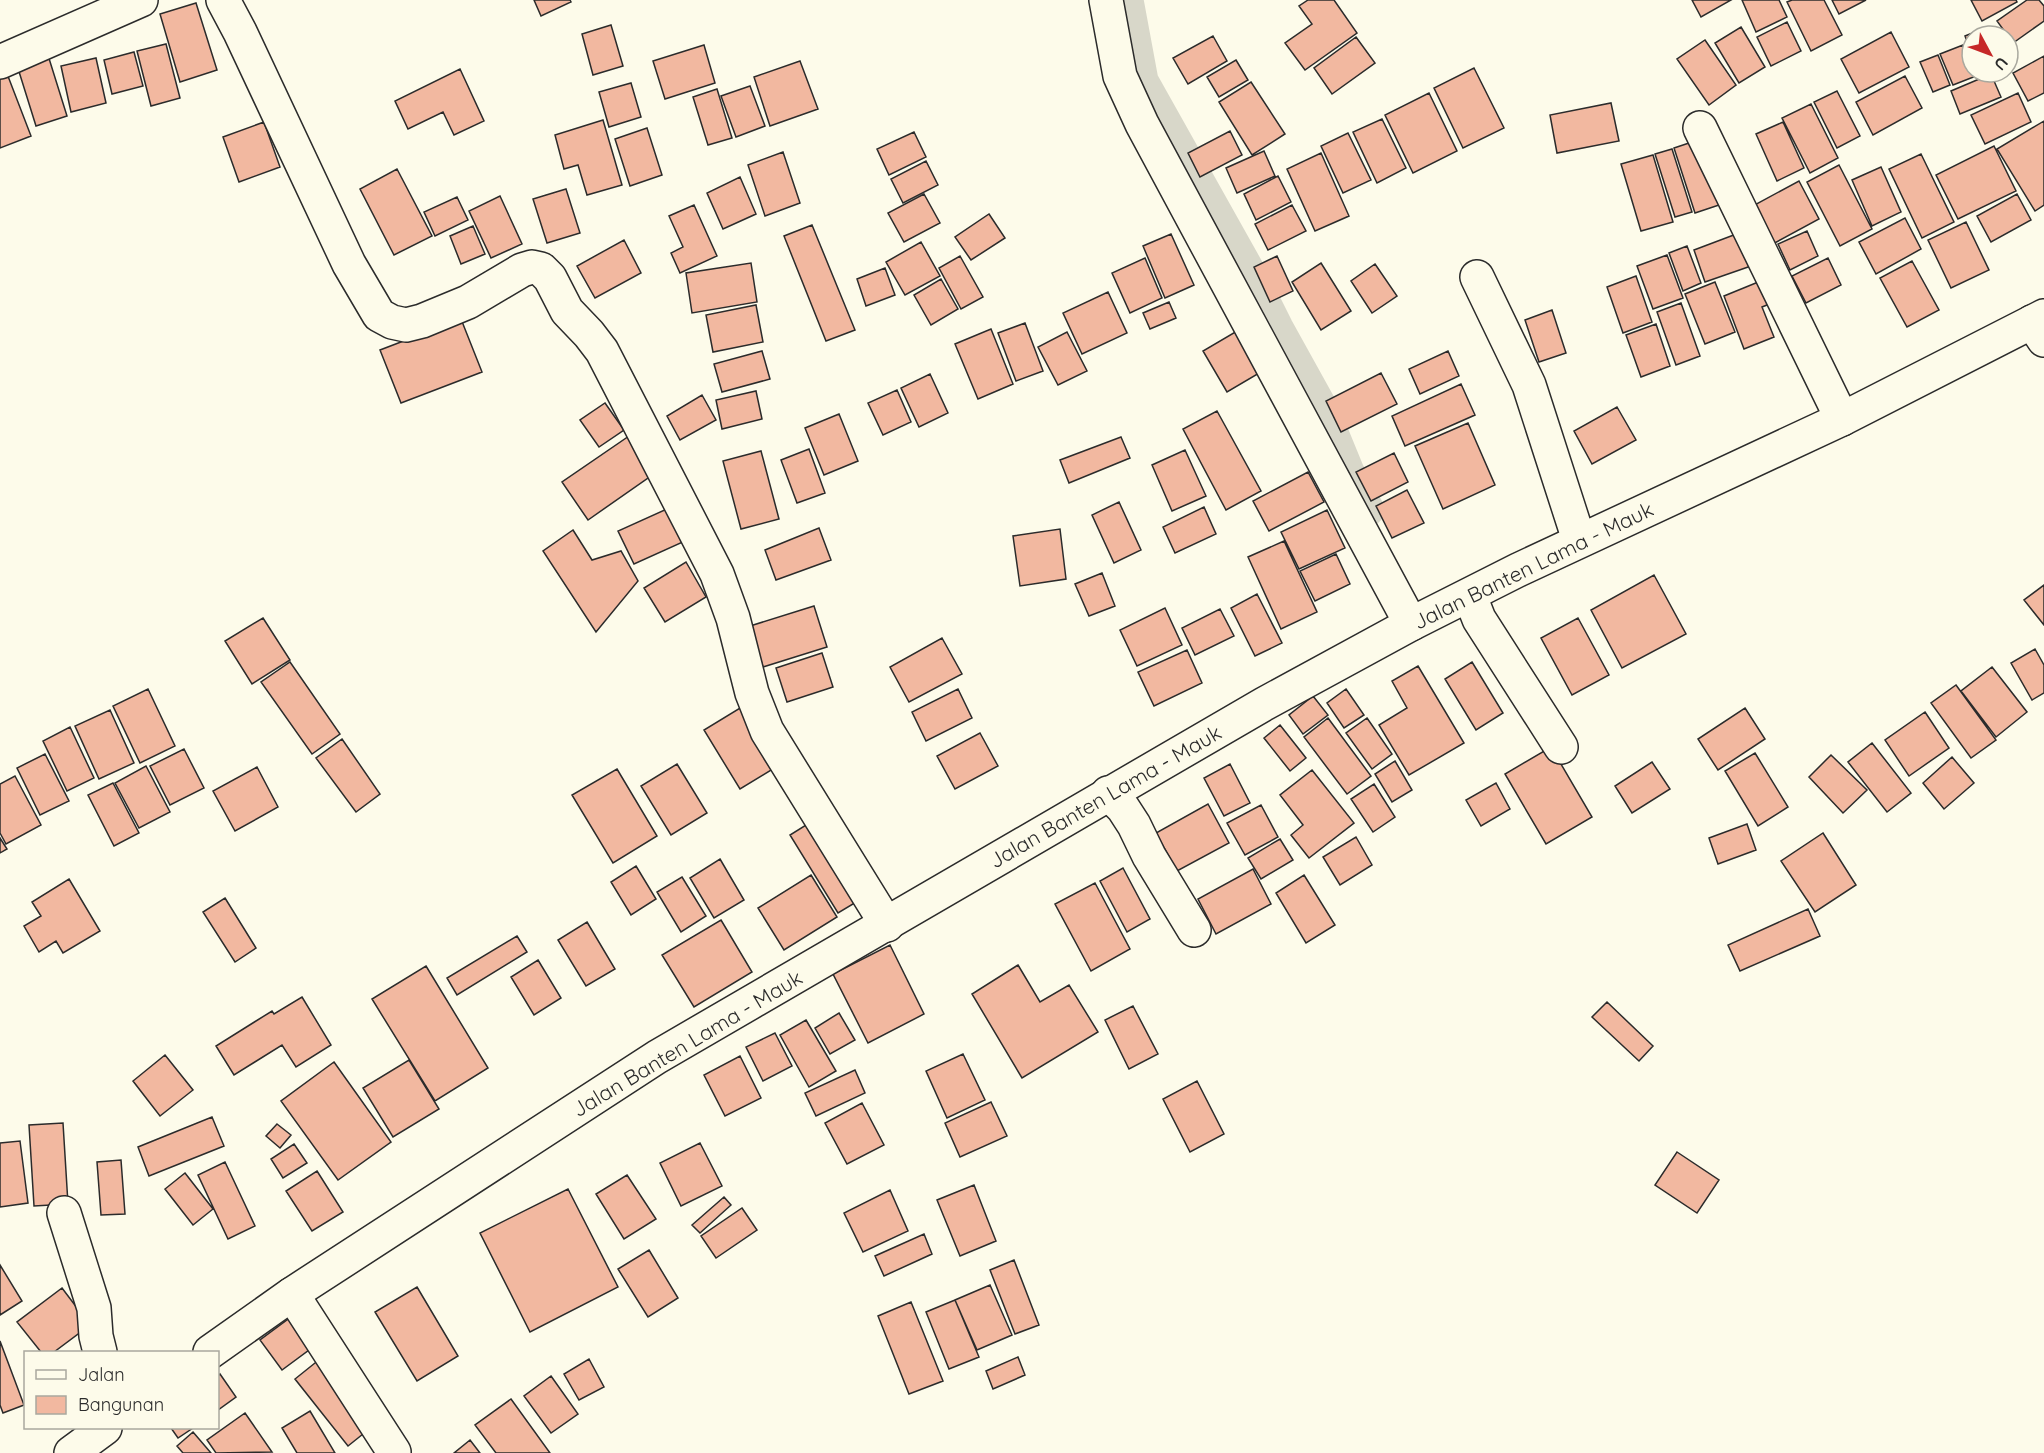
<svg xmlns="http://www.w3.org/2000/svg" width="2044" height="1453" font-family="Quicksand,sans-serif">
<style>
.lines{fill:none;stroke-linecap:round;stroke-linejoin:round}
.canal{stroke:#d8d7c9;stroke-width:33}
.building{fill:#f2b8a0;stroke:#2b2b2b;stroke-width:1.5}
.minor-casing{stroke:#2b2b2b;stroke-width:36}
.major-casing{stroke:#2b2b2b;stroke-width:36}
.minor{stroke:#fdfbea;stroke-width:33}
.major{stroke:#fdfbea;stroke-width:33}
.labels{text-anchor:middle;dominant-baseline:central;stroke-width:4.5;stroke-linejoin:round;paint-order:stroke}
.street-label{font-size:21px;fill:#2b2b2b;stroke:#fdfbea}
</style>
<rect width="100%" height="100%" fill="#fdfbea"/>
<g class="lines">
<path class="canal" d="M 1127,0 L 1142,81 L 1248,270 L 1277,328 L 1323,411 L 1348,472 L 1368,510"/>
</g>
<path class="building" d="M 534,0 L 570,0 L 571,2 L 541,16 Z
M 1308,0 L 1334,0 L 1357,33 L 1305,70 L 1285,43 L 1312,24 L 1299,6 Z
M 1692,0 L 1731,0 L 1701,17 Z
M 1742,0 L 1779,0 L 1787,17 L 1756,32 Z
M 1792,0 L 1824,0 L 1842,35 L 1811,51 L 1787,2 Z
M 1832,0 L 1866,0 L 1839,14 Z
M 1971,0 L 2016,0 L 2017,2 L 1982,21 Z
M 2027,0 L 2039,0 L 2044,6 L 2044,21 L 2013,43 L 1997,21 Z
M 196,3 L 217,70 L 180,82 L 160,14 Z
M 1787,22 L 1801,51 L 1771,66 L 1757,37 Z
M 611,25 L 623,66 L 593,75 L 582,34 Z
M 1741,27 L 1765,67 L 1739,83 L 1715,43 Z
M 1985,28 L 1988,36 L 1972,36 L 1972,55 L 1965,36 Z
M 1891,32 L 1909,67 L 1859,93 L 1841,59 Z
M 1213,36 L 1227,61 L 1188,84 L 1173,58 Z
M 1356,37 L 1375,63 L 1332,94 L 1314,68 Z
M 1705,40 L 1736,85 L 1709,105 L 1677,59 Z
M 166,44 L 180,98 L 151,106 L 137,51 Z
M 704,45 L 715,83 L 665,99 L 653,61 Z
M 1963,45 L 1972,66 L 1972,72 L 1975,72 L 1976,76 L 1953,85 L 1940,54 Z
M 47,52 L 67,116 L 36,126 L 16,62 Z
M 134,52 L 143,86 L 112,94 L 104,60 Z
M 1938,55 L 1950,85 L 1933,92 L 1920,62 Z
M 2044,56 L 2044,93 L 2028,101 L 2013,73 Z
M 96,58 L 106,103 L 71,112 L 61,66 Z
M 1236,60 L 1248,80 L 1219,97 L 1207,77 Z
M 800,61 L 818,109 L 770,126 L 754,77 Z
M 1474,68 L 1504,128 L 1463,148 L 1434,88 Z
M 460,69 L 484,121 L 454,135 L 443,112 L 408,129 L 395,101 Z
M 6,71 L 31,136 L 0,148 L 0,73 Z
M 1991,74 L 2001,97 L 1960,114 L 1951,91 Z
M 1905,76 L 1922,108 L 1873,135 L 1856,102 Z
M 1251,82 L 1285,134 L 1252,155 L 1219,102 Z
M 631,83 L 641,117 L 609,127 L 599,92 Z
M 750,86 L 765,126 L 736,137 L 721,96 Z
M 717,89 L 732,138 L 708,145 L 693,97 Z
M 1837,91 L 1860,136 L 1837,148 L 1814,102 Z
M 1429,93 L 1457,151 L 1413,173 L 1385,115 Z
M 2018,93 L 2031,122 L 1985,144 L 1971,115 Z
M 1611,103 L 1619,141 L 1557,153 L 1550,115 Z
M 1811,104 L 1838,158 L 1810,173 L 1782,118 Z
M 1382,119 L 1406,168 L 1377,183 L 1353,132 Z
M 603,120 L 622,185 L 587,195 L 578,165 L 564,169 L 555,135 Z
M 2044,121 L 2044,205 L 2035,211 L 1997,149 Z
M 264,122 L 280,167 L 239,182 L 223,137 Z
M 1783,122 L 1804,168 L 1777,181 L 1756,134 Z
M 647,128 L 662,175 L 630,186 L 615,139 Z
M 1230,131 L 1242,155 L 1200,177 L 1188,153 Z
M 914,132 L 926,157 L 889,175 L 877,149 Z
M 1348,133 L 1371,180 L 1343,193 L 1321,146 Z
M 1698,140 L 1719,205 L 1695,213 L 1674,148 Z
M 1994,146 L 2016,191 L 1958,219 L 1936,175 Z
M 1672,149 L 1692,212 L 1675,217 L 1655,154 Z
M 1264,151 L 1275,176 L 1237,193 L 1226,168 Z
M 783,152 L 800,203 L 765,216 L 748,165 Z
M 1321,153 L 1349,216 L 1315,231 L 1287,169 Z
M 1921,154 L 1954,222 L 1922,238 L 1889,169 Z
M 1653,155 L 1673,222 L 1641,231 L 1621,164 Z
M 926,161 L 938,185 L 903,203 L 891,179 Z
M 1839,165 L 1872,229 L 1840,246 L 1807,182 Z
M 1881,167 L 1901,212 L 1872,226 L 1852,180 Z
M 397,169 L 432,236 L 394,255 L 360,189 Z
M 1278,176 L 1291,202 L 1256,220 L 1244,194 Z
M 740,177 L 756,214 L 723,229 L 707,193 Z
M 1799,181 L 1819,219 L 1769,246 L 1749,208 Z
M 566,189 L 580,233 L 547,243 L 533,199 Z
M 924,194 L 940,223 L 904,242 L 888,213 Z
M 2017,194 L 2031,220 L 1991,242 L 1977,216 Z
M 500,196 L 522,244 L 491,258 L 469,211 Z
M 457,197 L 468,220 L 435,236 L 424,212 Z
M 694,205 L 717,256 L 680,273 L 671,253 L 683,247 L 669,216 Z
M 1292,205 L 1306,231 L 1268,250 L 1255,224 Z
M 989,214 L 1005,238 L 971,260 L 955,237 Z
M 1905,218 L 1921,249 L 1876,274 L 1859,242 Z
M 1966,222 L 1989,270 L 1951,288 L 1928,240 Z
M 812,225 L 855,330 L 826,341 L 784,236 Z
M 473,226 L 485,254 L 461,264 L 450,236 Z
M 1807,231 L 1818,256 L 1790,270 L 1778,244 Z
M 1739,233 L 1751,266 L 1705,282 L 1694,250 Z
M 1171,234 L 1194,285 L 1165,298 L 1143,246 Z
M 624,240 L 641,273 L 595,298 L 577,266 Z
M 921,242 L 940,276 L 905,295 L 886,262 Z
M 1687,246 L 1701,283 L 1683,291 L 1669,253 Z
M 1667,255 L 1683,298 L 1653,309 L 1637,266 Z
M 960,256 L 983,297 L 961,309 L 939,268 Z
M 1277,256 L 1293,291 L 1270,302 L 1254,267 Z
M 1145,258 L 1162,298 L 1130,313 L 1112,273 Z
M 1828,258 L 1841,285 L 1806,303 L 1792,276 Z
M 1912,261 L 1939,310 L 1907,327 L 1880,278 Z
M 751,263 L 757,302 L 692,313 L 686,273 Z
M 1321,263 L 1351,311 L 1321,330 L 1292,282 Z
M 1375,264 L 1397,296 L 1372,313 L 1351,281 Z
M 885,268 L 895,295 L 866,306 L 857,279 Z
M 1636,276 L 1652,322 L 1623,333 L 1607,287 Z
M 1768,278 L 1777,301 L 1762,307 L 1774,337 L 1744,349 L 1724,296 Z
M 941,279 L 958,309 L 931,325 L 914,295 Z
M 1715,282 L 1735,332 L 1705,344 L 1685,294 Z
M 1108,292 L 1127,333 L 1082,354 L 1063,313 Z
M 1169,302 L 1176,318 L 1150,329 L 1143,313 Z
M 1681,303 L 1700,356 L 1676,365 L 1657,312 Z
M 756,305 L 763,342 L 713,352 L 706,315 Z
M 1552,310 L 1566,353 L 1539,362 L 1525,320 Z
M 461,319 L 482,372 L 401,403 L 380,350 Z
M 1025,323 L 1043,371 L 1016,381 L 998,333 Z
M 1656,324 L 1670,366 L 1641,377 L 1626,335 Z
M 991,329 L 1013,384 L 978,399 L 955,344 Z
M 1237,331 L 1261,372 L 1227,392 L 1203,351 Z
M 1067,332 L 1087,371 L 1058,385 L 1038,347 Z
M 762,351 L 770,379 L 722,392 L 714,364 Z
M 1448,351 L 1459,376 L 1420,394 L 1409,369 Z
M 1381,373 L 1397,404 L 1341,432 L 1326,401 Z
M 930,374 L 948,413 L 919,427 L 901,388 Z
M 1461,384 L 1475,415 L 1405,446 L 1392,416 Z
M 897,390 L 911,422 L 883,435 L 868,403 Z
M 756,391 L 762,419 L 722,429 L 716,400 Z
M 702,395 L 716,420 L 680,440 L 667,416 Z
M 605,403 L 624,430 L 599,447 L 580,420 Z
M 1617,407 L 1636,440 L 1592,464 L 1574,431 Z
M 1217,411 L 1261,491 L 1226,510 L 1183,429 Z
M 839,414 L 858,461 L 824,475 L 805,428 Z
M 1468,423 L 1495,485 L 1443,509 L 1415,446 Z
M 632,434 L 658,471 L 588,520 L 562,482 Z
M 1121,437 L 1130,458 L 1069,483 L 1060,460 Z
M 809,449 L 825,493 L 797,503 L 781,460 Z
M 1185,450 L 1206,496 L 1172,511 L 1152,465 Z
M 761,451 L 779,519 L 741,529 L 723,461 Z
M 1394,453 L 1408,482 L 1371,501 L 1356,472 Z
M 1308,472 L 1324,502 L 1269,531 L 1253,501 Z
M 1407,490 L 1424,523 L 1392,538 L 1376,506 Z
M 1119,502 L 1141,550 L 1114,563 L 1092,515 Z
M 678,504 L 694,537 L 634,564 L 618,531 Z
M 1204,507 L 1216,534 L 1175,553 L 1163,527 Z
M 1327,510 L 1345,548 L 1299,569 L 1281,532 Z
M 819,528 L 831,560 L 776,580 L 765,550 Z
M 1060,529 L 1066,579 L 1020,586 L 1013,536 Z
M 573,530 L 592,560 L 621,551 L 638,581 L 596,632 L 543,551 Z
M 1284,541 L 1317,612 L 1281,629 L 1248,557 Z
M 1336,554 L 1350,584 L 1315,601 L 1300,571 Z
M 686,562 L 706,597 L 665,622 L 644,588 Z
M 1102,573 L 1115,606 L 1089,616 L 1075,584 Z
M 1654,575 L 1686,634 L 1622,668 L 1591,610 Z
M 2044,585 L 2044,625 L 2024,600 Z
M 1257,594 L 1282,643 L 1255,656 L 1231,608 Z
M 814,606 L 827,647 L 763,667 L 750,626 Z
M 1165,608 L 1182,645 L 1137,666 L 1120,630 Z
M 1220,609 L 1234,636 L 1195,655 L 1182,628 Z
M 263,618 L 290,660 L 252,684 L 225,641 Z
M 1578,618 L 1609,675 L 1572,695 L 1541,638 Z
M 942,638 L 962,674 L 909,702 L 890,667 Z
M 2035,649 L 2044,665 L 2044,693 L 2032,700 L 2011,663 Z
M 1187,650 L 1202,683 L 1154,706 L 1138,672 Z
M 822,653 L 833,687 L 787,702 L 776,668 Z
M 290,662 L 340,734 L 312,754 L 261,682 Z
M 1472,662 L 1503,713 L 1476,730 L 1445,679 Z
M 1418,666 L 1464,743 L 1409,775 L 1379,725 L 1407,708 L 1392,681 Z
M 1992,667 L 2027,712 L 1996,737 L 1961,691 Z
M 1956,685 L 1996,740 L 1971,758 L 1931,703 Z
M 148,689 L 175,746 L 140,763 L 113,706 Z
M 958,689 L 972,718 L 926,741 L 912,712 Z
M 1346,689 L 1364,715 L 1344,728 L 1327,703 Z
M 1313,696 L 1328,715 L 1303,734 L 1289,715 Z
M 745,705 L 781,764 L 740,789 L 704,730 Z
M 1745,708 L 1765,739 L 1718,770 L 1698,739 Z
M 110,710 L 134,763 L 99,779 L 75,726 Z
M 1925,712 L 1949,748 L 1909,776 L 1885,740 Z
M 1328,718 L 1371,776 L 1347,794 L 1304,737 Z
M 1367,718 L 1392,754 L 1372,769 L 1346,733 Z
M 1280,725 L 1306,758 L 1290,771 L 1264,738 Z
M 70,727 L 94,778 L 67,791 L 43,741 Z
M 980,733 L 998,766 L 955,789 L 937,756 Z
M 342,739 L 380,794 L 356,812 L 316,758 Z
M 1872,743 L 1911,793 L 1887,812 L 1848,762 Z
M 1551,747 L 1592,817 L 1546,844 L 1505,774 Z
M 184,749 L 204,788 L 170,805 L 150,766 Z
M 1755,753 L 1788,807 L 1758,826 L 1725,771 Z
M 45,754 L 69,801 L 40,815 L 17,768 Z
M 1831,755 L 1867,790 L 1843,813 L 1809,777 Z
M 1952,757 L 1974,783 L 1944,809 L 1923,783 Z
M 1395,761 L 1412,790 L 1392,802 L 1375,774 Z
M 1652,762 L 1670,789 L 1632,813 L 1615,786 Z
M 677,764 L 707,813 L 671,835 L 641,786 Z
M 1230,764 L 1250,803 L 1224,816 L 1204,778 Z
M 146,766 L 170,812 L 139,828 L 115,783 Z
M 257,767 L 278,807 L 235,831 L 213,791 Z
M 617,769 L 657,836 L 613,863 L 572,795 Z
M 1312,770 L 1354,823 L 1309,858 L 1291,835 L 1303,825 L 1280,795 Z
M 15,776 L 41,825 L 6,844 L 0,833 L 0,784 Z
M 113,783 L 139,833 L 114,846 L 88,795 Z
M 1496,783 L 1510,809 L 1481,826 L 1466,800 Z
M 1374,784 L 1395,817 L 1373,832 L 1351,799 Z
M 1208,804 L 1229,843 L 1177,871 L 1156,833 Z
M 1261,805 L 1278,837 L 1245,855 L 1227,823 Z
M 814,820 L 863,898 L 838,913 L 790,835 Z
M 1747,824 L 1756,850 L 1718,864 L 1709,838 Z
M 1823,833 L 1856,885 L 1815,912 L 1781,861 Z
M 1356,837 L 1372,865 L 1340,885 L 1323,857 Z
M 0,838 L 7,849 L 0,853 Z
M 1280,839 L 1293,860 L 1261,879 L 1248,858 Z
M 720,859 L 744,900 L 714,918 L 690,878 Z
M 636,866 L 656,899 L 631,915 L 611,882 Z
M 1123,868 L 1150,919 L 1127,932 L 1100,881 Z
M 1253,869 L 1271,904 L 1216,934 L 1198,899 Z
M 811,875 L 837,917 L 784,950 L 758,908 Z
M 1304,875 L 1335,925 L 1306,943 L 1276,893 Z
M 682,877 L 706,916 L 681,932 L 657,892 Z
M 69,879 L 100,931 L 63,953 L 56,941 L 39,952 L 24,926 L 41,916 L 32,902 Z
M 1095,883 L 1130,949 L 1091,971 L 1055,904 Z
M 225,898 L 256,948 L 235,962 L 203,912 Z
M 1808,909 L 1820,936 L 1740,971 L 1728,945 Z
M 721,920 L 752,972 L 694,1007 L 662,955 Z
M 587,922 L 615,969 L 586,986 L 558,940 Z
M 517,936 L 527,952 L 457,995 L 447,978 Z
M 890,945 L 924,1014 L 868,1043 L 833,974 Z
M 538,960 L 561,998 L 534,1015 L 511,977 Z
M 1018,965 L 1040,1002 L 1069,985 L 1098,1032 L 1022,1078 L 972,994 Z
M 426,966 L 488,1068 L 435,1101 L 372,999 Z
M 302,997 L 331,1045 L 296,1067 L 282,1045 L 234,1075 L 216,1046 L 272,1011 L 274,1014 Z
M 1607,1002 L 1653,1046 L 1639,1061 L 1592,1017 Z
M 1133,1006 L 1158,1054 L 1129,1069 L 1105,1020 Z
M 839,1013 L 855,1040 L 830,1054 L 815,1028 Z
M 806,1020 L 836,1071 L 809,1087 L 780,1035 Z
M 775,1033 L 792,1066 L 763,1081 L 746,1047 Z
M 963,1054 L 985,1100 L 947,1118 L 926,1071 Z
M 165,1055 L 193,1090 L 160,1116 L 133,1081 Z
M 740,1056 L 761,1098 L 725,1116 L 704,1075 Z
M 409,1060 L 439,1109 L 393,1137 L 363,1088 Z
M 334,1062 L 391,1142 L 338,1180 L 281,1101 Z
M 855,1070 L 865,1093 L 816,1116 L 805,1093 Z
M 1197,1081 L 1224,1134 L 1190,1152 L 1163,1099 Z
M 991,1102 L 1007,1136 L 960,1157 L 945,1123 Z
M 862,1103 L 884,1145 L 847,1164 L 825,1123 Z
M 212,1117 L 224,1146 L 149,1176 L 138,1147 Z
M 63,1123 L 68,1204 L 34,1206 L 29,1125 Z
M 277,1124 L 291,1135 L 280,1148 L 266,1136 Z
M 20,1141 L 28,1203 L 0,1207 L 0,1143 Z
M 700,1143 L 722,1186 L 681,1206 L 660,1163 Z
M 294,1144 L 307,1163 L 283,1178 L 271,1159 Z
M 1677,1152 L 1719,1180 L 1697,1213 L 1655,1185 Z
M 121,1160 L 125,1214 L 101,1215 L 97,1162 Z
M 225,1162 L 255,1226 L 228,1239 L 198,1175 Z
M 317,1171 L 343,1212 L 312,1231 L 286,1191 Z
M 185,1173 L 213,1209 L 193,1225 L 165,1189 Z
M 627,1175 L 656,1219 L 624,1239 L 596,1194 Z
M 974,1185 L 996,1241 L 960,1256 L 937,1200 Z
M 568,1189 L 618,1287 L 530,1332 L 480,1233 Z
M 890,1190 L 908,1231 L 863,1252 L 844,1213 Z
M 724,1197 L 731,1205 L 700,1233 L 692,1225 Z
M 742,1208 L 757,1230 L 716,1258 L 701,1236 Z
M 924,1234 L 932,1254 L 884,1276 L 875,1256 Z
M 649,1250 L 678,1298 L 648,1317 L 618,1269 Z
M 1014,1260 L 1039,1325 L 1015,1334 L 990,1270 Z
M 0,1265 L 22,1301 L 0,1315 Z
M 990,1285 L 1012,1335 L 977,1350 L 955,1300 Z
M 417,1287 L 458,1356 L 417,1381 L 375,1312 Z
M 62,1288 L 90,1325 L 54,1352 L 41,1352 L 17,1322 Z
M 955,1300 L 979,1357 L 949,1369 L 926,1312 Z
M 911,1302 L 943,1381 L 909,1394 L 878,1316 Z
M 291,1317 L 313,1347 L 282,1370 L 260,1340 Z
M 0,1341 L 24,1405 L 3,1413 L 0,1405 Z
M 1018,1357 L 1025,1375 L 993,1389 L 986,1371 Z
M 320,1359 L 373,1426 L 348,1446 L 295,1379 Z
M 589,1359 L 604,1387 L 579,1400 L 564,1374 Z
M 220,1374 L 236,1397 L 218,1410 L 218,1376 Z
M 551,1376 L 578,1414 L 551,1433 L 524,1396 Z
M 511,1399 L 550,1453 L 496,1453 L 475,1425 Z
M 310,1411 L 335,1453 L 297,1453 L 282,1428 Z
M 245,1413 L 272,1452 L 216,1453 L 207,1440 Z
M 171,1428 L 193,1428 L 178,1438 Z
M 193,1432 L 211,1453 L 183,1453 L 177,1446 Z
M 470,1440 L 480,1453 L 454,1453 Z"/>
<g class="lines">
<defs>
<path id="minor" d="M 223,0 L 240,32 L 349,264 L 379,315 L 392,322 L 406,325 L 422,321 L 468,302 L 522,270 L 532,267 L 541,269 L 550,278 L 567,311 L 589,334 L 602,351 L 717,574 L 733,618 L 752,693 L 767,731 L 887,925
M 1106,0 L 1120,76 L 1142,124 L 1411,624
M 0,62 L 141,0
M 1700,128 L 1842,419
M 1477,277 L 1529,385 L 1579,540
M 2032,322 L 2044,340
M 1470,596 L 1479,619 L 1561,747
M 1108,793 L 1123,808 L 1134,825 L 1149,856 L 1194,930
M 64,1213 L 94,1308 L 96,1336 L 100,1352
M 292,1294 L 394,1452"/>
<path id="major" d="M 210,1352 L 292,1294 L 657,1057 L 1264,704 L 1411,624 L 1518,570 L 1842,419 L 2044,316
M 71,1453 L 105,1428"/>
</defs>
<use href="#minor" class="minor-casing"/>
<use href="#major" class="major-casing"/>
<use href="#minor" class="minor"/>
<use href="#major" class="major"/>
</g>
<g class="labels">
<g class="street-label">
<text transform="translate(1533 565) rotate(-26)">Jalan Banten Lama - Mauk</text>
<text transform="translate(1105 796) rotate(-30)">Jalan Banten Lama - Mauk</text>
<text transform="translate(687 1043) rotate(-31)">Jalan Banten Lama - Mauk</text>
</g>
</g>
<rect x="24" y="1351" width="195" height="78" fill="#fdfbea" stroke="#a9a89e" stroke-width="1.5"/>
<rect x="36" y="1370" width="30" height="9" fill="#fdfbea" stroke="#a9a89e" stroke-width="1.5"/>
<text x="78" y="1381" font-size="18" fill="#2b2b2b">Jalan</text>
<rect x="36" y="1396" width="30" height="18" fill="#f2b8a0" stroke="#a9a89e" stroke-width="1.5"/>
<text x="78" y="1411" font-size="18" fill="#2b2b2b">Bangunan</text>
<g transform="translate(1990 54) rotate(131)"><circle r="28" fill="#fdfbea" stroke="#a9a89e" stroke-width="1.5"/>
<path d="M0-4.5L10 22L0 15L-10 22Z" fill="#c62828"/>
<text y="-9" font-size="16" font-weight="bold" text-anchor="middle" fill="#2b2b2b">U</text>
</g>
</svg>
